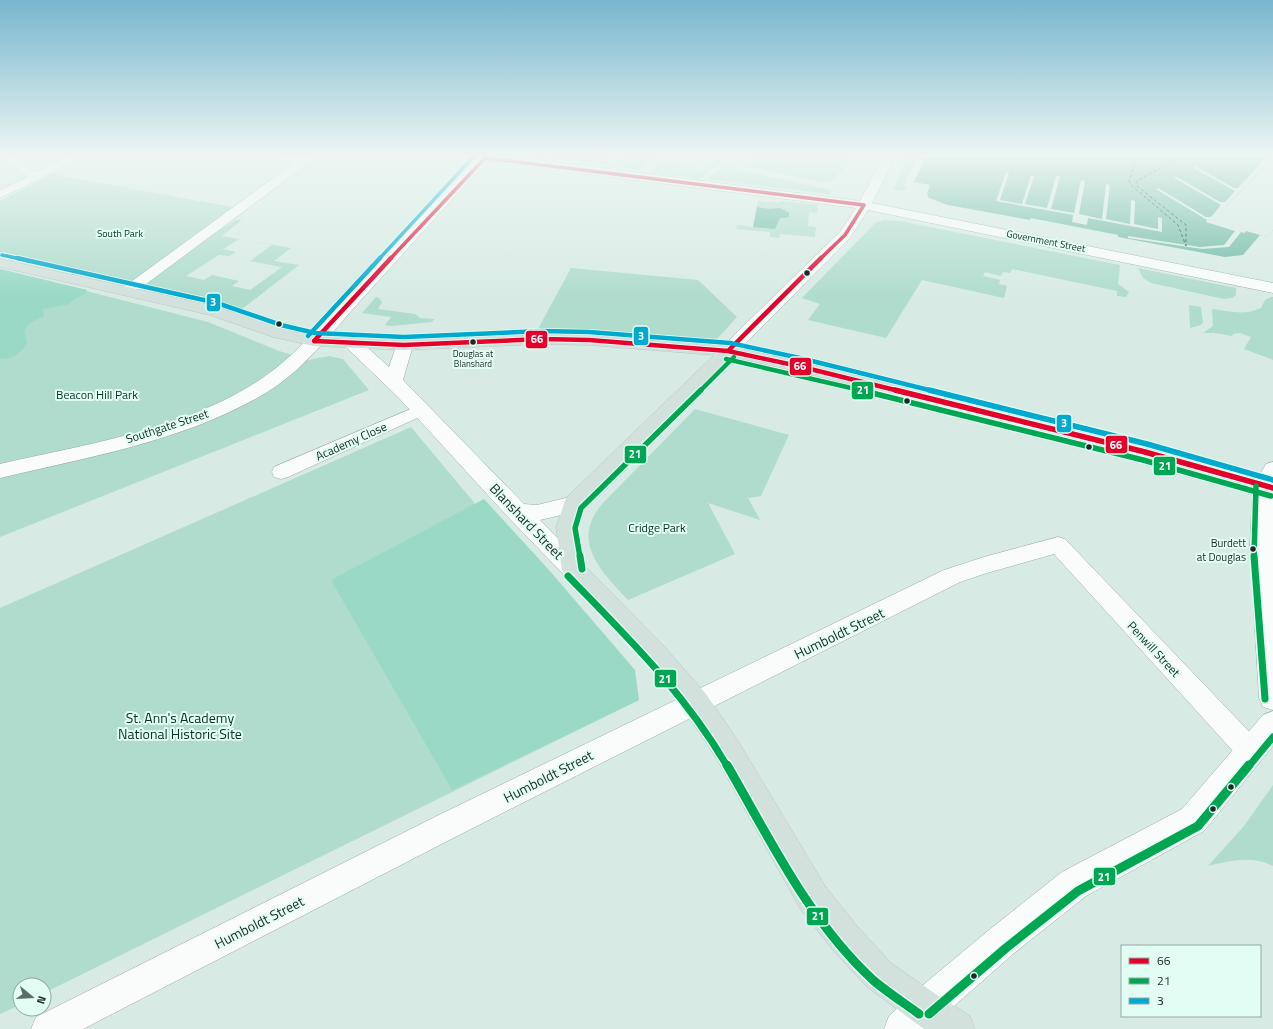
<svg xmlns="http://www.w3.org/2000/svg" width="1273" height="1029" font-family="'Titillium Web',sans-serif">
<style>
.green{fill:#afdccc;fill-rule:evenodd}
.forest{fill:#9ad9c6}
.water{fill:#6db9a4}
.pier{fill:#d7ebe4}
.lines{fill:none;stroke-linecap:round;stroke-linejoin:round}
.ferry{stroke:#09382c;stroke-width:1;stroke-dasharray:3 2.5;stroke-linecap:butt}
.street-casing{stroke:#9daca7;stroke-width:1}
.secondary-casing{stroke:#9daca7;stroke-width:1}
.primary-casing{stroke:#bbc5c2;stroke-width:1}
.street{fill:#f9fcfb;fill-rule:evenodd}
.secondary{fill:#f9fcfb;fill-rule:evenodd}
.primary{fill:#d3e1dd;fill-rule:evenodd}
.bus-1-far2-casing{stroke:#e2fef4;stroke-width:5.5}
.bus-1-far1-casing{stroke:#e2fef4;stroke-width:6}
.bus-1-casing{stroke:#e2fef4;stroke-width:8}
.bus-2-far3-casing{stroke:#e2fef4;stroke-width:6}
.bus-2-far2-casing{stroke:#e2fef4;stroke-width:8}
.bus-2-far1-casing{stroke:#e2fef4;stroke-width:10}
.bus-2-casing{stroke:#e2fef4;stroke-width:12}
.bus-3-far2-casing{stroke:#e2fef4;stroke-width:5.5}
.bus-3-far1-casing{stroke:#e2fef4;stroke-width:6}
.bus-3-casing{stroke:#e2fef4;stroke-width:8}
.bus-1-far2{stroke:#e4002b;stroke-width:3.5}
.bus-1-far1{stroke:#e4002b;stroke-width:4.5}
.bus-1{stroke:#e4002b;stroke-width:5.5}
.bus-2-far3{stroke:#00a651;stroke-width:4.5}
.bus-2-far2{stroke:#00a651;stroke-width:5.5}
.bus-2-far1{stroke:#00a651;stroke-width:7}
.bus-2{stroke:#00a651;stroke-width:9}
.bus-3-far2{stroke:#00a9ce;stroke-width:3.5}
.bus-3-far1{stroke:#00a9ce;stroke-width:4.5}
.bus-3{stroke:#00a9ce;stroke-width:5.5}
.bus-dot{fill:#1c2a25;stroke:#e2fef4;stroke-width:1.5}
.labels{text-anchor:middle;dominant-baseline:central;stroke-width:4;stroke-linejoin:round;paint-order:stroke}
.far-bus-label{font-size:9px;fill:#1c2a25;stroke:#e2fef4}
.far-park-label{font-size:10px;fill:#053428;stroke:#e2fef4}
.far-street-label{font-size:10px;fill:#1c2a25;stroke:#e2fef4}
.bus-label{font-size:11px;fill:#1c2a25;stroke:#e2fef4;text-anchor:end}
.park-label{font-size:12px;fill:#053428;stroke:#e2fef4}
.street-label{font-size:12px;fill:#1c2a25;stroke:#e2fef4}
.near-street-label{font-size:14px;fill:#1c2a25;stroke:#e2fef4}
.near-park-label{font-size:14px;fill:#053428;stroke:#e2fef4}
.line-badge{stroke:#e2fef4;stroke-width:1.5}
.badge-label{font-size:11px;text-anchor:middle;font-weight:bold;fill:#fff}
</style>
<rect width="100%" height="100%" fill="#d7ebe4"/>
<path class="green" d="M 559,154 L 590,154 L 612,159 L 605,164 L 552,159 Z
M 627,154 L 658,156 L 640,170 L 609,166 Z
M 747,154 L 837,154 L 843,155 L 842,158 L 852,160 L 831,182 L 827,181 L 825,183 L 745,166 L 753,162 L 751,159 L 744,157 Z
M 909,154 L 919,154 L 904,186 L 907,187 L 905,191 L 893,189 Z
M 696,155 L 719,160 L 720,163 L 700,179 L 650,172 L 662,161 L 670,165 L 673,163 L 705,170 L 717,161 L 694,156 Z
M 728,165 L 752,173 L 832,190 L 829,194 L 707,179 L 724,166 Z
M 52,174 L 237,208 L 131,283 L 0,254 L 0,201 Z
M 758,201 L 779,203 L 780,201 L 818,205 L 817,213 L 809,212 L 808,224 L 808,226 L 816,227 L 815,237 L 780,234 L 779,238 L 770,237 L 770,232 L 736,229 L 737,225 L 753,227 Z
M 236,220 L 242,220 L 222,236 L 291,248 L 274,261 L 299,265 L 238,312 L 147,288 L 144,285 L 210,236 ZM 239,239 L 272,245 L 250,261 L 282,267 L 250,290 L 232,286 L 239,281 L 212,275 L 204,280 L 186,276 L 219,255 L 229,256 L 236,252 L 223,249 Z
M 884,220 L 900,221 L 1120,265 L 1118,284 L 1129,292 L 1126,297 L 1117,296 L 1117,291 L 1012,269 L 1010,273 L 1003,272 L 1001,276 L 985,272 L 983,276 L 1000,280 L 999,284 L 1007,286 L 1004,298 L 922,280 L 886,338 L 808,320 L 820,304 L 802,298 L 875,223 Z
M 571,268 L 698,280 L 737,317 L 718,338 L 710,341 L 593,332 L 538,329 Z
M 1138,268 L 1236,288 L 1236,295 L 1232,298 L 1224,299 L 1151,283 L 1143,278 Z
M 0,269 L 208,322 L 279,351 L 309,360 L 329,356 L 343,359 L 369,390 L 0,537 Z
M 376,297 L 379,298 L 382,302 L 378,309 L 415,314 L 420,318 L 434,319 L 432,322 L 391,326 L 385,325 L 391,317 L 362,313 Z
M 1271,297 L 1273,297 L 1273,360 L 1244,349 L 1251,337 L 1240,333 L 1233,334 L 1232,336 L 1214,333 L 1203,333 L 1213,326 L 1212,309 C 1228,311 1245,316 1261,308 L 1265,300 Z
M 1189,305 L 1201,307 L 1203,322 L 1201,325 L 1190,328 Z
M 695,409 L 789,435 L 761,496 L 748,498 L 760,520 L 708,503 L 735,554 L 628,600 C 602,572 570,542 602,504 Z
M 411,427 L 639,700 L 44,993 L 44,985 L 20,985 L 20,1005 L 0,1014 L 0,608 Z
M 1273,785 L 1273,866 C 1251,855 1231,861 1208,866 L 1244,826 Z"/>
<path class="forest" d="M 0,269 L 87,290 L 85,294 L 75,299 L 67,305 L 43,309 L 44,316 L 32,322 L 24,330 L 27,343 C 20,354 13,359 0,359 L 0,337 L 2,336 L 0,335 Z
M 484,499 L 549,570 L 635,670 L 639,700 L 452,790 L 331,580 Z"/>
<path class="water" d="M 927,154 L 1273,154 L 1273,230 L 1267,237 L 1260,235 L 1243,255 L 1225,257 L 1118,237 L 1118,235 L 1031,218 L 1030,220 L 948,205 L 929,198 L 927,194 L 930,185 L 914,182 Z
M 757,207 L 769,209 L 780,208 L 789,213 L 789,217 L 780,218 L 775,229 L 753,227 Z"/>
<path class="pier" d="M 1269,154 L 1273,154 L 1273,156 L 1212,222 L 1273,157 L 1273,230 L 1267,237 L 1246,231 L 1245,233 L 1241,232 L 1229,247 L 1202,249 L 1128,238 L 1128,236 L 1200,247 L 1224,245 L 1235,231 L 1206,222 L 1207,220 L 1156,189 L 1158,188 L 1206,217 L 1211,217 L 1221,205 L 1174,178 L 1177,177 L 1220,202 L 1225,202 L 1235,191 L 1193,168 L 1195,166 L 1234,188 L 1238,188 Z
M 1006,172 L 1009,173 L 1000,200 L 1022,204 L 1031,175 L 1034,176 L 1025,204 L 1047,208 L 1056,176 L 1060,176 L 1051,209 L 1074,213 L 1081,180 L 1085,181 L 1079,214 L 1102,219 L 1106,184 L 1110,185 L 1106,219 L 1130,224 L 1131,200 L 1135,201 L 1134,224 L 1158,229 L 1158,217 L 1162,218 L 1162,232 L 1088,218 L 1087,225 L 1072,222 L 1073,215 L 996,201 Z"/>
<g class="lines">
<path class="ferry" d="M 1138,154 L 1129,181 L 1131,185 L 1178,225 L 1186,246 L 1186,225 L 1137,186 L 1136,182 L 1184,154"/>
<defs>
<path id="street" d="M 0,154 L 10,154 L 36,172 L 72,154 L 86,154 L 40,179 L 0,198 L 0,190 L 28,177 L 0,157 Z
M 259,154 L 285,154 L 302,157 L 306,154 L 318,154 L 309,163 L 134,293 L 129,294 L 124,293 L 122,290 L 124,287 L 295,162 L 264,157 Z
M 420,405 L 426,406 L 429,410 L 426,414 L 288,477 L 281,479 L 274,477 L 272,472 L 274,467 Z
M 1058,537 L 1065,539 L 1260,743 L 1264,752 L 1260,761 L 1251,765 L 1242,761 L 1054,554 L 987,573 L 960,582 L 463,833 L 83,1029 L 31,1029 L 36,1017 L 443,813 L 944,570 L 984,557 Z"/>
<path id="secondary" d="M 454,154 L 493,154 L 860,201 L 885,154 L 897,154 L 872,203 L 1273,283 L 1273,293 L 868,210 L 850,238 L 734,355 L 728,356 L 722,355 L 719,351 L 722,347 L 840,232 L 856,208 L 487,161 C 445,207 403,254 361,300 C 331,333 303,371 264,394 C 184,441 89,457 0,478 L 0,464 C 86,444 179,431 255,383 C 292,360 320,325 349,294 C 391,249 433,204 476,159 L 460,157 Z
M 353,339 L 359,340 L 389,367 L 398,341 L 404,340 L 410,341 L 413,345 L 403,380 L 524,504 L 537,505 L 574,496 L 582,498 L 585,504 L 582,510 L 540,520 L 582,563 L 586,570 L 582,577 L 574,579 L 566,577 L 509,518 L 398,397 L 347,348 L 344,344 L 347,340 Z
M 1273,462 L 1273,710 L 1263,707 L 1259,698 L 1250,545 L 1253,486 L 1266,464 Z
M 1273,711 L 1273,746 L 1204,831 L 1086,896 L 1013,954 L 928,1029 L 884,1029 L 889,1016 L 911,995 L 989,930 L 1062,872 L 1182,809 L 1263,715 Z"/>
<path id="primary" d="M 0,259 L 215,306 L 284,329 L 314,336 L 404,340 L 542,334 L 589,335 L 728,346 L 798,361 L 1145,445 L 1273,481 L 1273,495 L 1143,458 L 797,371 L 732,357 L 584,507 L 578,527 L 585,566 L 662,644 L 706,694 L 738,741 L 825,886 L 857,926 L 891,963 L 937,995 L 970,1016 L 975,1029 L 924,1029 L 867,987 L 833,950 L 801,910 L 718,761 L 686,712 L 644,660 L 566,577 L 562,570 L 556,527 L 566,498 L 714,355 L 589,345 L 542,344 L 404,350 L 314,346 L 273,337 L 210,315 L 0,267 Z"/>
</defs>
<use href="#street" class="street-casing"/>
<use href="#secondary" class="secondary-casing"/>
<use href="#primary" class="primary-casing"/>
<use href="#street" class="street"/>
<use href="#secondary" class="secondary"/>
<use href="#primary" class="primary"/>
<defs>
<path id="bus-1-far2" d="M 485,158 L 864,205
M 390,259 L 485,158
M 820,259 L 845,235 L 864,205"/>
<path id="bus-1-far1" d="M 314,341 L 404,345 L 542,339 L 589,340 L 728,351 L 798,366 L 899,391
M 314,341 L 391,258
M 728,351 L 821,258"/>
<path id="bus-1" d="M 895,390 L 1145,452 L 1273,488"/>
<path id="bus-2-far3" d="M 726,359 L 864,391
M 700,391 L 734,357"/>
<path id="bus-2-far2" d="M 860,390 L 1143,460 L 1271,496
M 580,557 L 575,528 L 581,508 L 701,390
M 1254,557 L 1256,486"/>
<path id="bus-2-far1" d="M 580,556 L 582,569
M 1254,556 L 1265,699
M 568,576 C 627,637 684,692 727,766
M 1249,766 L 1273,737"/>
<path id="bus-2" d="M 727,765 C 770,839 809,921 873,980 C 887,992 904,1003 919,1014
M 929,1014 L 1006,948 L 1078,891 L 1198,826 L 1249,765"/>
<path id="bus-3-far2" d="M 2,255 L 21,259
M 379,259 L 476,154"/>
<path id="bus-3-far1" d="M 17,258 L 217,303 L 281,325 L 315,333 L 404,337 L 542,331 L 589,332 L 730,343 L 800,358 L 933,391
M 308,336 L 380,258"/>
<path id="bus-3" d="M 929,390 L 1147,444 L 1273,480"/>
</defs>
<use href="#bus-1-far2" class="bus-1-far2-casing"/>
<use href="#bus-1-far1" class="bus-1-far1-casing"/>
<use href="#bus-1" class="bus-1-casing"/>
<use href="#bus-2-far3" class="bus-2-far3-casing"/>
<use href="#bus-2-far2" class="bus-2-far2-casing"/>
<use href="#bus-2-far1" class="bus-2-far1-casing"/>
<use href="#bus-2" class="bus-2-casing"/>
<use href="#bus-3-far2" class="bus-3-far2-casing"/>
<use href="#bus-3-far1" class="bus-3-far1-casing"/>
<use href="#bus-3" class="bus-3-casing"/>
<use href="#bus-1-far2" class="bus-1-far2"/>
<use href="#bus-1-far1" class="bus-1-far1"/>
<use href="#bus-1" class="bus-1"/>
<use href="#bus-2-far3" class="bus-2-far3"/>
<use href="#bus-2-far2" class="bus-2-far2"/>
<use href="#bus-2-far1" class="bus-2-far1"/>
<use href="#bus-2" class="bus-2"/>
<use href="#bus-3-far2" class="bus-3-far2"/>
<use href="#bus-3-far1" class="bus-3-far1"/>
<use href="#bus-3" class="bus-3"/>
</g>
<linearGradient id="sky" x2="0" y2="1"><stop stop-color="#77b6cd"/><stop offset="0.52" stop-color="#edf6f3"/><stop offset="1" stop-color="#edf6f3" stop-opacity="0"/></linearGradient>
<rect width="1273" height="298" fill="url(#sky)"/>
<g class="bus-dot">
<circle cx="807" cy="273" r="3.5"/>
<circle cx="279" cy="324" r="3.5"/>
<circle cx="473" cy="342" r="3.5"/>
<circle cx="907" cy="401" r="3.5"/>
<circle cx="1089" cy="447" r="3.5"/>
<circle cx="1253" cy="549" r="3.5"/>
<circle cx="1231" cy="787" r="3.5"/>
<circle cx="1213" cy="809" r="3.5"/>
<circle cx="974" cy="976" r="3.5"/>
</g>
<g class="labels">
<g class="far-bus-label">
<text x="473" y="353">Douglas at<tspan x="473" dy="10">Blanshard</tspan></text>
</g>
<g class="far-park-label">
<text x="120" y="233">South Park</text>
</g>
<g class="far-street-label">
<text transform="translate(1046 241) rotate(11)">Government Street</text>
</g>
<g class="bus-label">
<text x="1246" y="543">Burdett<tspan x="1246" dy="14">at Douglas</tspan></text>
</g>
<g class="park-label">
<text x="97" y="394">Beacon Hill Park</text>
<text x="657" y="527">Cridge Park</text>
</g>
<g class="street-label">
<text transform="translate(167 426) rotate(-18)">Southgate Street</text>
<text transform="translate(351 441) rotate(-24)">Academy Close</text>
<text transform="translate(1154 649) rotate(47)">Penwill Street</text>
</g>
<g class="near-street-label">
<text transform="translate(527 521) rotate(46)">Blanshard Street</text>
<text transform="translate(839 633) rotate(-26)">Humboldt Street</text>
<text transform="translate(548 776) rotate(-27)">Humboldt Street</text>
<text transform="translate(259 922) rotate(-27)">Humboldt Street</text>
</g>
<g class="near-park-label">
<text x="180" y="717">St. Ann's Academy<tspan x="180" dy="16">National Historic Site</tspan></text>
</g>
</g>
<g class="line-badge">
<rect x="206" y="293" width="15" height="19" rx="4" fill="#00a9ce"/>
<rect x="633" y="326" width="16" height="20" rx="4" fill="#00a9ce"/>
<rect x="525" y="330" width="23" height="19" rx="4" fill="#e4002b"/>
<rect x="789" y="357" width="23" height="19" rx="4" fill="#e4002b"/>
<rect x="851" y="381" width="23" height="19" rx="4" fill="#00a651"/>
<rect x="1056" y="414" width="16" height="19" rx="4" fill="#00a9ce"/>
<rect x="1105" y="435" width="23" height="19" rx="4" fill="#e4002b"/>
<rect x="624" y="445" width="23" height="19" rx="4" fill="#00a651"/>
<rect x="1153" y="456" width="23" height="20" rx="4" fill="#00a651"/>
<rect x="654" y="669" width="23" height="19" rx="4" fill="#00a651"/>
<rect x="1093" y="867" width="23" height="19" rx="4" fill="#00a651"/>
<rect x="806" y="907" width="23" height="19" rx="4" fill="#00a651"/>
</g>
<g class="badge-label">
<text x="213" y="306">3</text>
<text x="641" y="340">3</text>
<text x="537" y="343">66</text>
<text x="800" y="370">66</text>
<text x="863" y="394">21</text>
<text x="1064" y="427">3</text>
<text x="1116" y="449">66</text>
<text x="635" y="458">21</text>
<text x="1165" y="470">21</text>
<text x="665" y="683">21</text>
<text x="1104" y="881">21</text>
<text x="818" y="920">21</text>
</g>
<rect x="1121" y="945" width="140" height="72" fill="#e2fef4" stroke="#93a9a1"/>
<rect x="1129" y="958" width="20" height="6" fill="#e4002b" stroke="#93a9a1"/>
<text x="1157" y="965" font-size="12" fill="#1c2a25">66</text>
<rect x="1129" y="978" width="20" height="6" fill="#00a651" stroke="#93a9a1"/>
<text x="1157" y="985" font-size="12" fill="#1c2a25">21</text>
<rect x="1129" y="998" width="20" height="6" fill="#00a9ce" stroke="#93a9a1"/>
<text x="1157" y="1005" font-size="12" fill="#1c2a25">3</text>
<g transform="translate(32 997) rotate(108)"><circle r="19" fill="#e2fef4" stroke="#93a9a1"/>
<path d="M0-3L7 15L0 10L-7 15Z" fill="#5d6e68"/>
<text y="-6" font-size="11" font-weight="bold" text-anchor="middle" fill="#1c2a25">N</text>
</g>
</svg>
